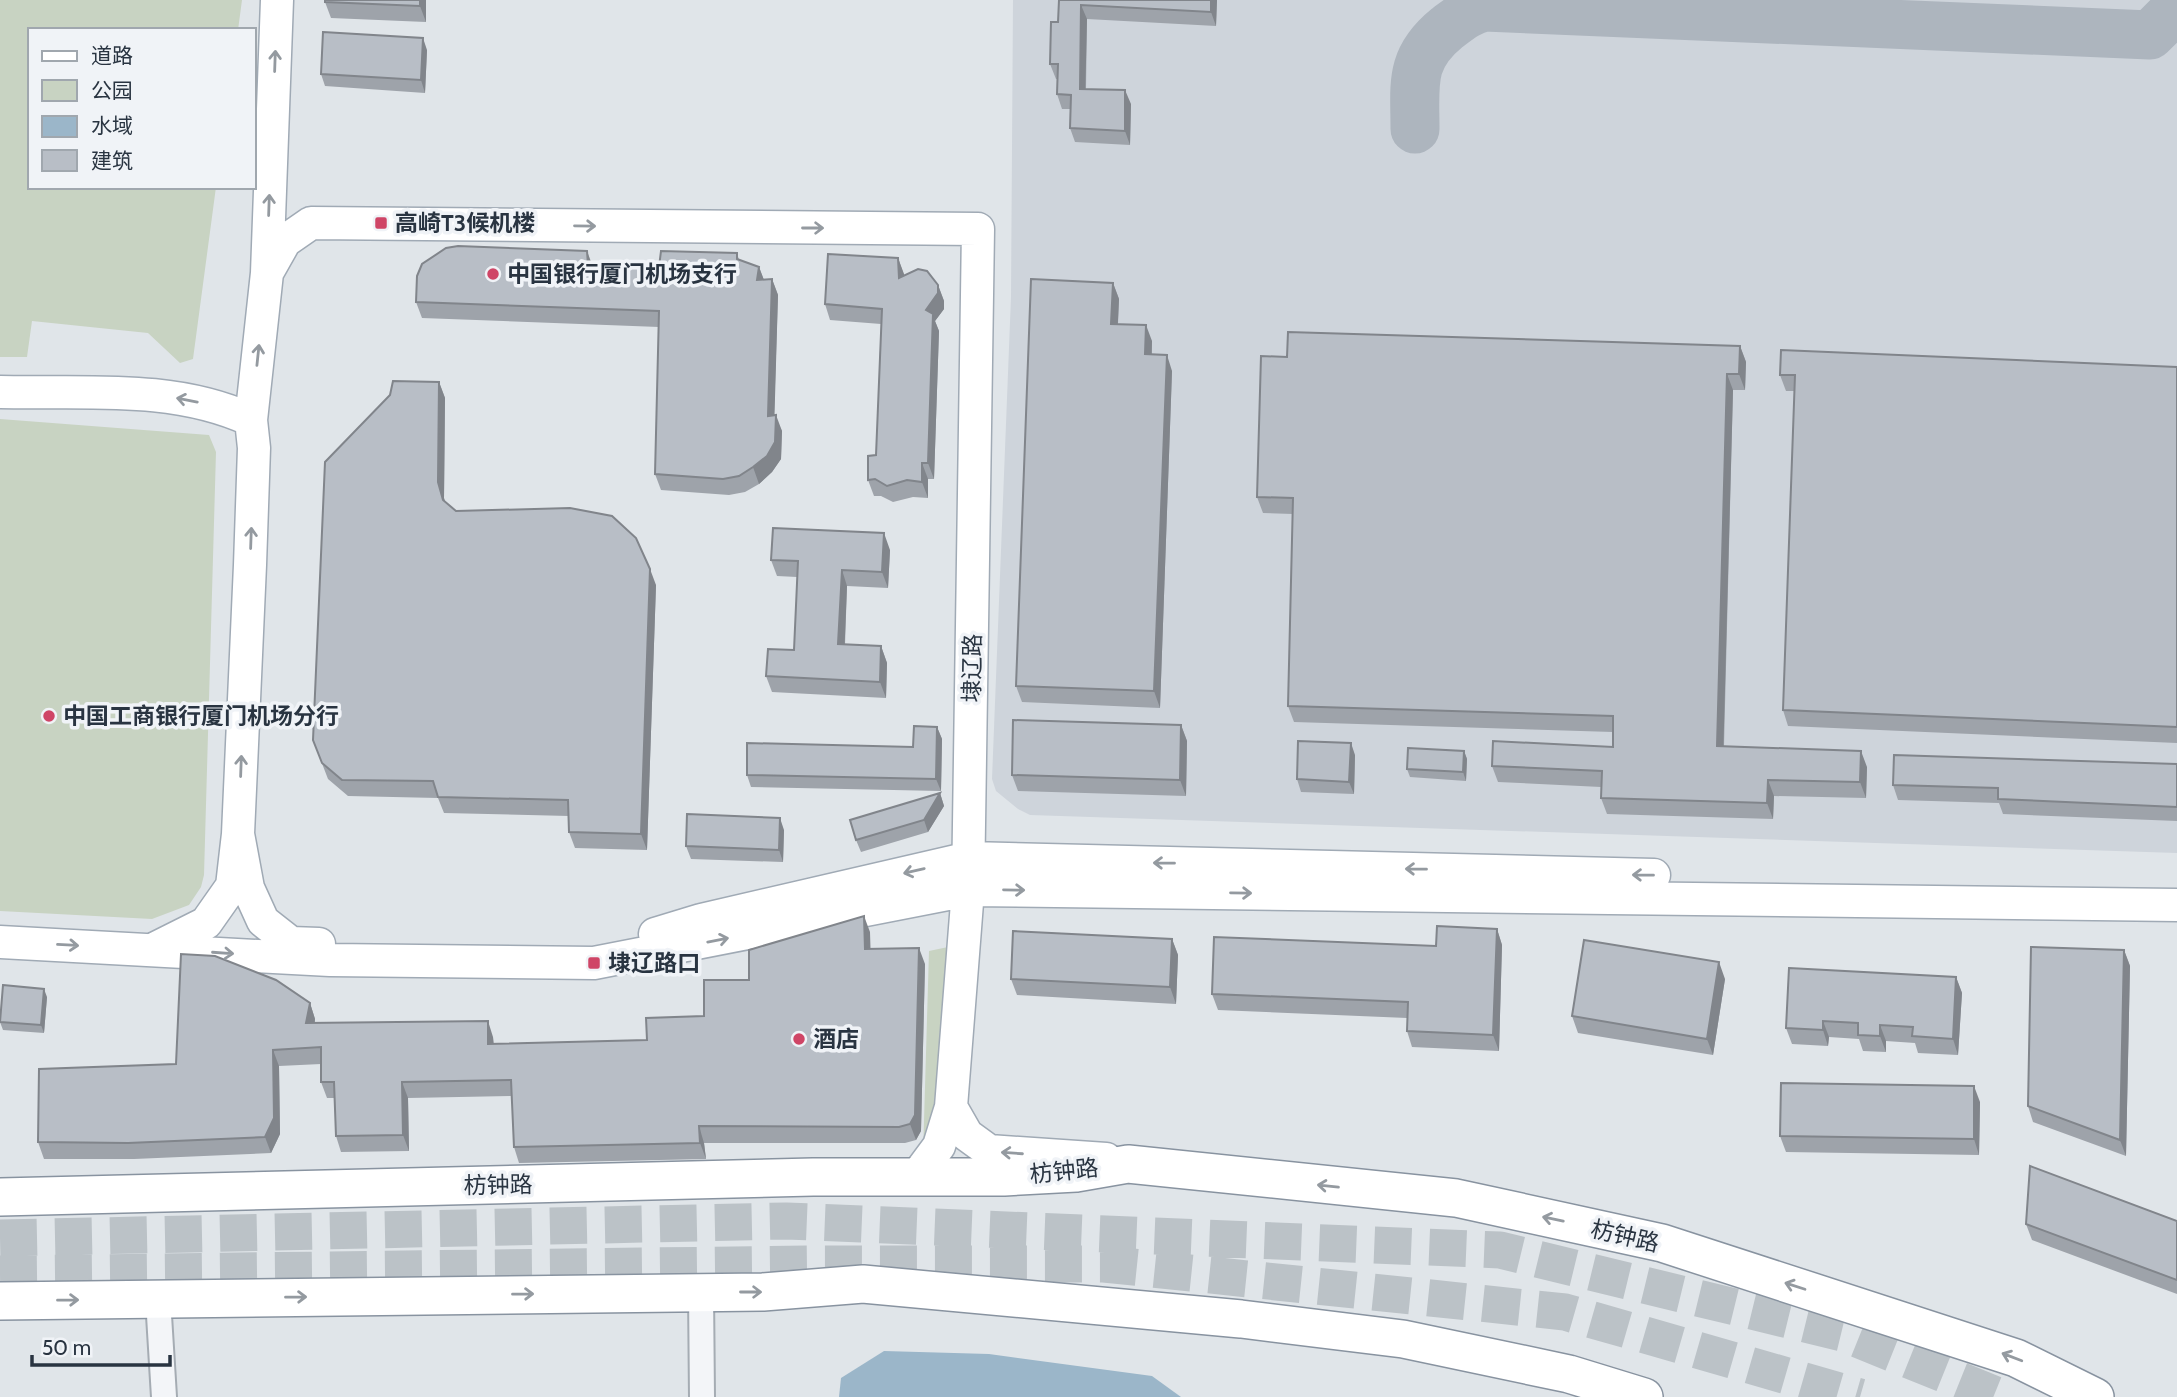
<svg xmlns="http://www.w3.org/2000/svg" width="2177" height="1397" font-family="Cabin,'Noto Sans SC',sans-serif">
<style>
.built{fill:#ced4db}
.green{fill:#c8d3c2}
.water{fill:#9bb6c9}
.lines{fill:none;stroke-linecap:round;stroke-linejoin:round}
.taxiway{stroke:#adb5be;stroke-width:49}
.highway-tunnel{stroke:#bbc2c7;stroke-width:37;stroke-dasharray:37 18;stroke-linecap:butt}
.minor-casing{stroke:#a5acb3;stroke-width:28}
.major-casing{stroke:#a0aab5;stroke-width:35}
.highway-casing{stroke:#8893a0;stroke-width:40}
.minor{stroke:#f3f5f8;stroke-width:24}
.major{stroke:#fff;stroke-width:32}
.highway{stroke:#fff;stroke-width:37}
.wall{fill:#9ea3aa}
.shaded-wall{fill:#81858b}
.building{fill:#b8bec6;stroke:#81858b;stroke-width:2}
.oneway{stroke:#949aa0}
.poi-dot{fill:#cf4566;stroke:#f0f3f7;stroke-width:2.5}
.labels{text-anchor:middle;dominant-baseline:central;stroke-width:7;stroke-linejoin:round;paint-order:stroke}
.poi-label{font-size:23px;font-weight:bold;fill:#293441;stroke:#f0f3f7;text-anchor:start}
.street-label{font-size:23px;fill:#293441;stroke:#f0f3f7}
</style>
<rect width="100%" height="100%" fill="#e0e5e9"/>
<path class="built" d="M 1013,0 L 2177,0 L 2177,853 L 1030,815 L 1018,809 L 996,791 L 992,779 L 1011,297 Z"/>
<path class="green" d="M 0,0 L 242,0 L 238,30 L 30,30 L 30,187 L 216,187 L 193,359 L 180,363 L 148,333 L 32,321 L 27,357 L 0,357 Z
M 0,419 L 209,435 L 216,452 L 204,875 L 201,887 L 189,905 L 152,919 L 0,911 Z
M 948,947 L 951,959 L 942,1113 L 923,1155 L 929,951 Z"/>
<path class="water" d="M 884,1351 L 989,1354 L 1152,1376 L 1181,1397 L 839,1397 L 841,1378 Z"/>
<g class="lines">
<path class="taxiway" d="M 1415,129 C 1415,84 1409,59 1447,28 C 1459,19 1470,10 1485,7 L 2150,35 L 2177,8"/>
<path class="highway-tunnel" d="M 0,1238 L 786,1221 L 1500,1250 L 1842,1333 L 2001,1397
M 0,1274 L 812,1264 L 1104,1264 L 1565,1312 L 1860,1397"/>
<defs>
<path id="minor" d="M 701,1292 L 702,1397
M 158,1299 L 164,1397"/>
<path id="major" d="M 267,273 L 285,241 L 311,223 L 978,229 L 968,890 L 951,1107 L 939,1146 L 916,1177
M 0,392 C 84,394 174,384 251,420
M 238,834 L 248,888 L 263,921 L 291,943 L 319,944
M 655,934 L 701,920 L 969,858 L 1654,875
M 0,942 L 330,960 L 594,963 L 968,890 L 2177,905
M 156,948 L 206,923 L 232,886 L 238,834 L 250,565 L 254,448 L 251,420 L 267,273 L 277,0
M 951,1107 L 967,1135 L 989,1151 L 1106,1159"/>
<path id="highway" d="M 0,1197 L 813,1177 L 1004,1177 L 1076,1173 L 1128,1164 L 1456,1198 L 1662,1243 L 2016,1358 L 2095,1397
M 0,1301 L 763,1292 L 863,1284 L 1241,1319 L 1403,1339 L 1569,1374 L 1644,1397"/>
</defs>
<use href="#minor" class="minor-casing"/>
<use href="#major" class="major-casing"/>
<use href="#highway" class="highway-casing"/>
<use href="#minor" class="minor"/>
<use href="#major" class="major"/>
<use href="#highway" class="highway"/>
</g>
<path class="wall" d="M 426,0 L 426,22 L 331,18 L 325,2 Z
M 1059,0 L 1217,0 L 1216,26 L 1087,19 L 1086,89 L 1131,104 L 1130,145 L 1075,142 L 1070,128 L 1070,109 L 1062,109 L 1057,94 L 1057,79 L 1056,79 L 1050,64 L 1058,22 Z
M 427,50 L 425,93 L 325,86 L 321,74 Z
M 737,253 L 739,260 L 759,267 L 764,280 L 772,279 L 778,295 L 774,416 L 782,431 L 781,459 L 772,472 L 759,484 L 745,492 L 729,495 L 661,490 L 655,474 L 659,327 L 422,318 L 416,302 L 592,265 L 659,267 Z
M 898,258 L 904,275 L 938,285 L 944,301 L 944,309 L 935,321 L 939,331 L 934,479 L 928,479 L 928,498 L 913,497 L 893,502 L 881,496 L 874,496 L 868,480 L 876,455 L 881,324 L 830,320 L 825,304 Z
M 1113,283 L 1119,299 L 1118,324 L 1152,341 L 1152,354 L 1172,371 L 1160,708 L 1022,702 L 1016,686 Z
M 1740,346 L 1746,362 L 1745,390 L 1733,390 L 1724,746 L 1867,767 L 1866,798 L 1774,796 L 1773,819 L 1607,814 L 1601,798 L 1601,787 L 1498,782 L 1492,766 L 1613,747 L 1613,732 L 1294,722 L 1288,706 L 1293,514 L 1263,513 L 1257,497 L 1287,357 Z
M 2177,367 L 2177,743 L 1788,726 L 1783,710 L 1795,391 L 1786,391 L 1780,375 Z
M 439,382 L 445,398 L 444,498 L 445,502 L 456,511 L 656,585 L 647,850 L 575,848 L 569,832 L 569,816 L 444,813 L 438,798 L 348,796 L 328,779 L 313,740 L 390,395 Z
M 890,550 L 888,588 L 847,586 L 845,645 L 881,646 L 887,663 L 886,698 L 772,692 L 766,676 L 794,650 L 797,577 L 777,576 L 771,560 Z
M 1181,725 L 1187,741 L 1186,796 L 1018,791 L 1012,775 Z
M 937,727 L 942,739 L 941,791 L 751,787 L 747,775 L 913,747 Z
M 1464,751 L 1467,759 L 1466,781 L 1410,777 L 1407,769 Z
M 1355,755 L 1354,794 L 1301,792 L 1297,779 Z
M 2177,764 L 2177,821 L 2003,814 L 1999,803 L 1898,800 L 1893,785 Z
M 940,793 L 944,806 L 928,832 L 861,852 L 856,840 Z
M 784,830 L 783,862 L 691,859 L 686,846 Z
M 1497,929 L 1502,945 L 1499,1051 L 1412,1047 L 1407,1031 L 1407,1018 L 1218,1010 L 1212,994 L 1436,946 Z
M 870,932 L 870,949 L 925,964 L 921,1131 L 916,1140 L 905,1143 L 704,1143 L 706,1159 L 519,1163 L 514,1147 L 512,1096 L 408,1098 L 409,1151 L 341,1152 L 336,1136 L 335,1098 L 327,1098 L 321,1082 L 321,1064 L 279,1066 L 280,1134 L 271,1153 L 134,1159 L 44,1159 L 38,1142 L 176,1064 L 310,1003 L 315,1019 L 315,1023 L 493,1037 L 494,1044 L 647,1040 L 704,1016 L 749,980 Z
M 1172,939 L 1178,955 L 1176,1004 L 1017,995 L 1011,979 Z
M 2124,950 L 2130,966 L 2126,1156 L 2033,1122 L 2028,1106 Z
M 1956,977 L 1962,993 L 1958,1055 L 1918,1053 L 1915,1043 L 1886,1041 L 1886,1052 L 1863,1051 L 1859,1039 L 1829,1037 L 1828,1046 L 1792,1044 L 1786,1028 Z
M 1725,979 L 1713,1055 L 1578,1033 L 1572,1016 Z
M 47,997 L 44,1033 L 3,1030 L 0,1022 Z
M 1980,1102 L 1979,1155 L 1786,1152 L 1780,1136 Z
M 2177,1221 L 2177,1294 L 2032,1240 L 2026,1224 Z"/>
<path class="shaded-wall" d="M 420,0 L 426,0 L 426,22 L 420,6 Z
M 1211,0 L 1217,0 L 1216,26 L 1211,12 Z
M 1081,5 L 1087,19 L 1085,103 L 1080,89 Z
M 423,38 L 427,50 L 425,93 L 421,80 Z
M 1125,90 L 1131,104 L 1130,145 L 1125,131 Z
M 587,251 L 593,267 L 588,265 Z
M 898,258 L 904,274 L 905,294 L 899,278 Z
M 759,267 L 765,283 L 757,280 Z
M 772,279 L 778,295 L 774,432 L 768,416 Z
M 1113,283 L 1119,299 L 1117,340 L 1111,324 Z
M 938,285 L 944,301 L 944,309 L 935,321 L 939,331 L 934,479 L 928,463 L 926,310 Z
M 1146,325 L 1152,341 L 1151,370 L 1145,354 Z
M 1740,346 L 1746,362 L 1745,390 L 1739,374 Z
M 1167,355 L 1172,371 L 1160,708 L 1154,691 Z
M 1727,374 L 1733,390 L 1723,762 L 1717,746 Z
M 439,382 L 445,398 L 444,498 L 449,517 L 443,500 L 438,482 Z
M 776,415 L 782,431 L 781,459 L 772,472 L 759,484 L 753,467 Z
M 922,463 L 928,479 L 928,498 L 922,482 Z
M 884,533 L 890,550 L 888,588 L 882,572 Z
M 650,569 L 656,585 L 647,850 L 641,834 Z
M 842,570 L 847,586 L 844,660 L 838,644 Z
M 881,646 L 887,663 L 886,698 L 880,682 Z
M 1181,725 L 1187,741 L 1186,796 L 1180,780 Z
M 937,727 L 942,739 L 941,791 L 936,779 Z
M 1351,743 L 1355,755 L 1354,794 L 1349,782 Z
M 1464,751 L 1467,759 L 1466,781 L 1463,772 Z
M 1861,751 L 1867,767 L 1866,798 L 1860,782 Z
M 1768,780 L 1774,796 L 1773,819 L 1767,803 Z
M 940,793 L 944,806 L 928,832 L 924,820 Z
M 780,818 L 784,830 L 783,862 L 779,850 Z
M 864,916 L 870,932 L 871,965 L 865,949 Z
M 1497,929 L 1502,945 L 1499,1051 L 1493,1035 Z
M 1172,939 L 1178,955 L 1176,1004 L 1170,987 Z
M 919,948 L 925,964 L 921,1131 L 916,1140 L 910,1124 Z
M 2124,950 L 2130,966 L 2126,1156 L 2120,1140 Z
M 1719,962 L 1725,979 L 1713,1055 L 1707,1039 Z
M 1956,977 L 1962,993 L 1958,1055 L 1953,1039 Z
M 44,989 L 47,997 L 44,1033 L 41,1025 Z
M 310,1003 L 315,1019 L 312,1040 L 306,1023 Z
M 488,1021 L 493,1037 L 494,1061 L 488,1044 Z
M 1823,1021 L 1829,1037 L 1828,1046 L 1823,1030 Z
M 1880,1025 L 1886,1041 L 1886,1052 L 1880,1036 Z
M 273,1050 L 279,1066 L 280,1134 L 271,1153 L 265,1137 Z
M 402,1082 L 408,1098 L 409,1151 L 403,1135 Z
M 1974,1086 L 1980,1102 L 1979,1155 L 1974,1139 Z
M 699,1126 L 704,1143 L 706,1159 L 700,1143 Z"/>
<path class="building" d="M 325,0 L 420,0 L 420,6 L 325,2 Z
M 1059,0 L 1211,0 L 1211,12 L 1081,5 L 1080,89 L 1125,90 L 1125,131 L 1070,128 L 1071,95 L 1057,94 L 1058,64 L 1050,64 L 1051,22 L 1058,22 Z
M 323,32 L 423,38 L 421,80 L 321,74 Z
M 458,246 L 587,251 L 588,265 L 659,267 L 661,251 L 737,253 L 737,259 L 759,267 L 757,280 L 772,279 L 768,416 L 776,415 L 775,442 L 767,456 L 753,467 L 739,476 L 723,479 L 655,474 L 659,311 L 416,302 L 417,276 L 422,264 L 446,248 Z
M 828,254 L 898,258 L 899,278 L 918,269 L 927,271 L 938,285 L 938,293 L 926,310 L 933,314 L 928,463 L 922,463 L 922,482 L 907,480 L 887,486 L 875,479 L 868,480 L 868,456 L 876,455 L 882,309 L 825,304 Z
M 1031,279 L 1113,283 L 1111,324 L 1146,325 L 1145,354 L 1167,355 L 1154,691 L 1016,686 Z
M 1288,332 L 1740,346 L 1739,374 L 1727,374 L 1717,746 L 1861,751 L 1860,782 L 1768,780 L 1767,803 L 1601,798 L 1602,771 L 1492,766 L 1493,741 L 1613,747 L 1613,716 L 1288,706 L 1293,498 L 1257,497 L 1261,356 L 1287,357 Z
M 1781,350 L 2177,367 L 2177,727 L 1783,710 L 1795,375 L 1780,375 Z
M 393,381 L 439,382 L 438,482 L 443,500 L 456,511 L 570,508 L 612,516 L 636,538 L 650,569 L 641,834 L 569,832 L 568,800 L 438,797 L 433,781 L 342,780 L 322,763 L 313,740 L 325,462 L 390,395 Z
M 773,528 L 884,533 L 882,572 L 842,570 L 838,644 L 881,646 L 880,682 L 766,676 L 768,649 L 794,650 L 798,561 L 771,560 Z
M 1013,720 L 1181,725 L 1180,780 L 1012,775 Z
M 914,726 L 937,727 L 936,779 L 747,775 L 747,743 L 913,747 Z
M 1298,741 L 1351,743 L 1349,782 L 1297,779 Z
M 1408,748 L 1464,751 L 1463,772 L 1407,769 Z
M 1894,755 L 2177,764 L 2177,807 L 1998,799 L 1998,788 L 1893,785 Z
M 940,793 L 924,820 L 856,840 L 850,820 Z
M 687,814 L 780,818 L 779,850 L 686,846 Z
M 864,916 L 865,949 L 919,948 L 915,1115 L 910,1124 L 899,1127 L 699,1126 L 700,1143 L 514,1147 L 511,1080 L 402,1082 L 403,1135 L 336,1136 L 334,1082 L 321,1082 L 321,1047 L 273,1050 L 274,1118 L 265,1137 L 128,1143 L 38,1142 L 39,1069 L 176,1064 L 181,954 L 215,956 L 276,980 L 310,1003 L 306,1023 L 488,1021 L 488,1044 L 647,1040 L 646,1018 L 704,1016 L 704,980 L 749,980 L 749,950 Z
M 1437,926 L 1497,929 L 1493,1035 L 1407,1031 L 1408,1002 L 1212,994 L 1214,937 L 1436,946 Z
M 1013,931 L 1172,939 L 1170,987 L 1011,979 Z
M 1584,940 L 1719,962 L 1707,1039 L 1572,1016 Z
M 2031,947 L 2124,950 L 2120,1140 L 2028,1106 Z
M 1789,968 L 1956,977 L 1953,1039 L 1912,1036 L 1913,1027 L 1880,1025 L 1880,1036 L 1858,1035 L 1858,1023 L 1823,1021 L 1823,1030 L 1786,1028 Z
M 3,985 L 44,989 L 41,1025 L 0,1022 Z
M 1781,1083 L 1974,1086 L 1974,1139 L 1780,1136 Z
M 2030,1166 L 2177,1221 L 2177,1280 L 2026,1224 Z"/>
<defs><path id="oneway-shaft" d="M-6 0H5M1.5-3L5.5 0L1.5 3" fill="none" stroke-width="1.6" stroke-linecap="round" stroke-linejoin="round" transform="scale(1.75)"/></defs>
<g class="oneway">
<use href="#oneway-shaft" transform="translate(275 61) rotate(-88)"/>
<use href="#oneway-shaft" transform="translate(269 205) rotate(-88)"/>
<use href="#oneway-shaft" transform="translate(585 226) rotate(1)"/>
<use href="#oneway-shaft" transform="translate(813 228)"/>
<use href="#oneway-shaft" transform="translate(258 355) rotate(-84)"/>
<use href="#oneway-shaft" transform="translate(187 400) rotate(-169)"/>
<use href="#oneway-shaft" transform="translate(251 538) rotate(-88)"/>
<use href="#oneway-shaft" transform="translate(241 766) rotate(-88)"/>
<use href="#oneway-shaft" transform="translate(1164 863) rotate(-179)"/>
<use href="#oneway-shaft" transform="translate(1416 869) rotate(-179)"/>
<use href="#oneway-shaft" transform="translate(914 871) rotate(167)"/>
<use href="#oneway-shaft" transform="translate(1643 875) rotate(-179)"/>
<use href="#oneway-shaft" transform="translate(1014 890) rotate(1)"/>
<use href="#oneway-shaft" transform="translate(1241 893) rotate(1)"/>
<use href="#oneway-shaft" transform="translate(718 940) rotate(-11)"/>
<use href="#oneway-shaft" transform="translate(68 945) rotate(3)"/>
<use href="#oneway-shaft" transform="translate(223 953) rotate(4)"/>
<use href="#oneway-shaft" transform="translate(1012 1153) rotate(-176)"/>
<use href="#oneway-shaft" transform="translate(1328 1186) rotate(-174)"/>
<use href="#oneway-shaft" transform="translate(1553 1219) rotate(-168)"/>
<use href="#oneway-shaft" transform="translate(1795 1286) rotate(-162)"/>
<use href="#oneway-shaft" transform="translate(751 1292)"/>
<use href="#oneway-shaft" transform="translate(523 1294) rotate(-1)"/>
<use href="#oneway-shaft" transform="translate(296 1297) rotate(-1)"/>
<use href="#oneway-shaft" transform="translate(68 1300) rotate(-1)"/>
<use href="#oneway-shaft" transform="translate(2012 1357) rotate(-159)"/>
</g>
<g class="poi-dot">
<rect x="374" y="216" width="14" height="14" rx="3.5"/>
<circle cx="493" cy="274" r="7"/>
<circle cx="49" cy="716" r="7"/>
<rect x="587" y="956" width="14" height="14" rx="3.5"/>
<circle cx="799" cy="1039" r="7"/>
</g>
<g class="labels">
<g class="poi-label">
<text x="395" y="223">高崎T3候机楼</text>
<text x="507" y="274">中国银行厦门机场支行</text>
<text x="63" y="716">中国工商银行厦门机场分行</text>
<text x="608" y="963">埭辽路口</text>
<text x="813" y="1039">酒店</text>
</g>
<g class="street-label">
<text transform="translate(972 668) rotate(-89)">埭辽路</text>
<text transform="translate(1064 1171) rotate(-6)">枋钟路</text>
<text transform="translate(498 1185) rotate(-1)">枋钟路</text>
<text transform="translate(1625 1236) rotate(13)">枋钟路</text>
</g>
</g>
<rect x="28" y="28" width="228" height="161" fill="#f0f3f7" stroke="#a0a7ae" stroke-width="2"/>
<rect x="42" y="51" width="35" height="10" fill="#ffffff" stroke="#a0a7ae" stroke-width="2"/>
<text x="91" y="63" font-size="21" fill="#293441">道路</text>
<rect x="42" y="80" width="35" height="21" fill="#c8d3c2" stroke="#a0a7ae" stroke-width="2"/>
<text x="91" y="98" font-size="21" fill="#293441">公园</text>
<rect x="42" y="116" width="35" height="21" fill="#9bb6c9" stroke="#a0a7ae" stroke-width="2"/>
<text x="91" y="133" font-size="21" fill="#293441">水域</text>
<rect x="42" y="150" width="35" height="21" fill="#b8bec6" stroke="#a0a7ae" stroke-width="2"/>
<text x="91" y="168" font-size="21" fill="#293441">建筑</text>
<path d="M32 1355v10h138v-10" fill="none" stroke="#293441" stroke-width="3.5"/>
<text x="42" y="1355" font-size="21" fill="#293441" stroke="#f0f3f7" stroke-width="5" paint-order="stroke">50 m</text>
</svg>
